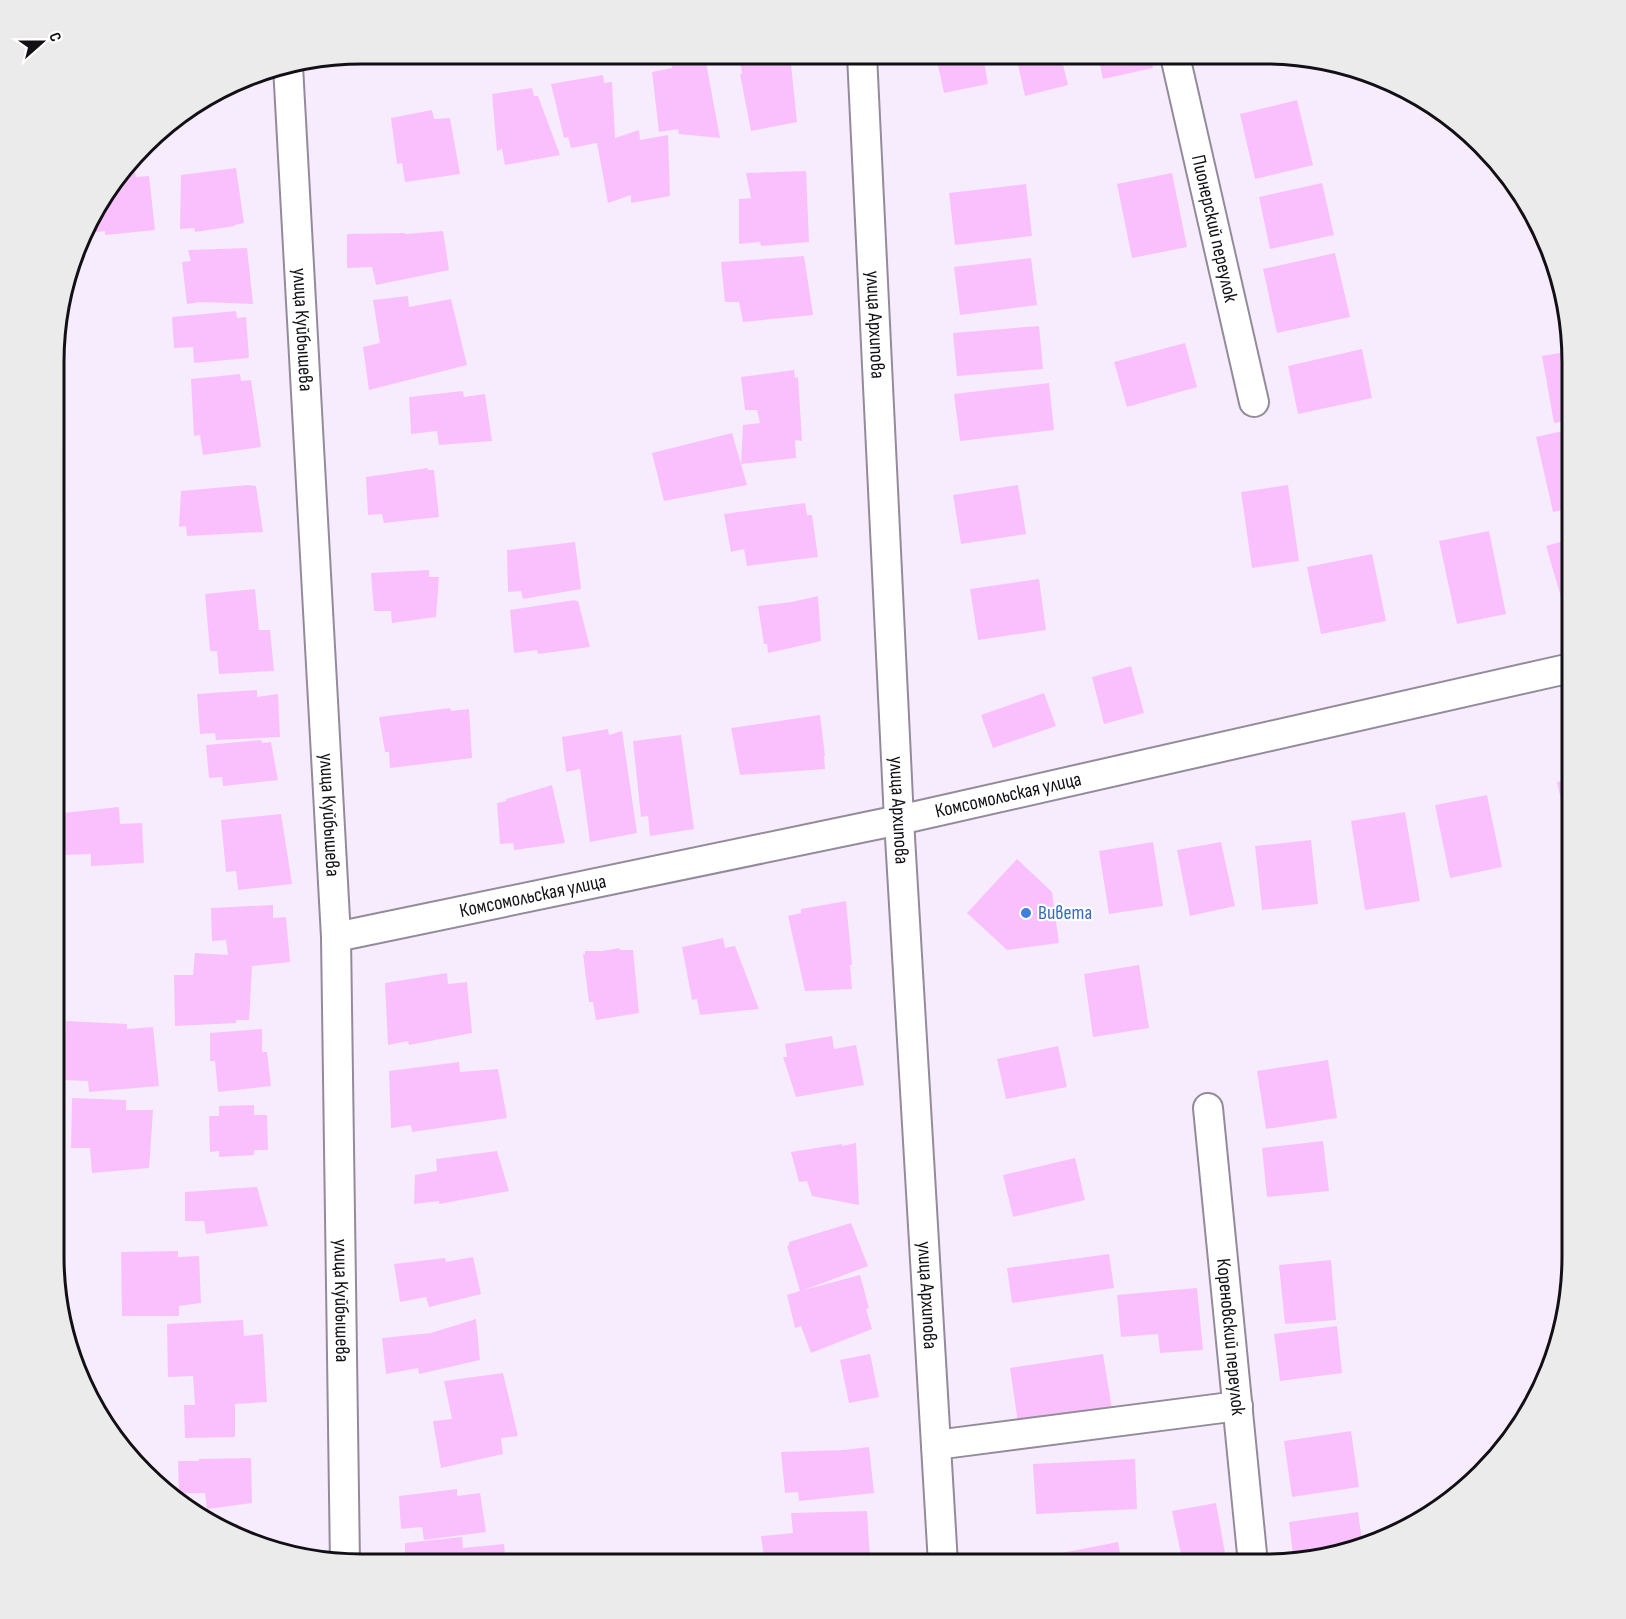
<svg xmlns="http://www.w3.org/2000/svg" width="1626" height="1619" font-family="'Sofia Sans Condensed',sans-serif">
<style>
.building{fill:#fac0fe}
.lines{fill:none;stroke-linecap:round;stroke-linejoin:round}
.street-casing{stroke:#948b9a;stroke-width:32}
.street{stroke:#fff;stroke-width:28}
.shop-dot{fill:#3f7fe0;stroke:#fefefe;stroke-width:2}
.labels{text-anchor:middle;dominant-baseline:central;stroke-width:4.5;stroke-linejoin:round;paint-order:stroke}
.street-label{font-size:20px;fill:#131015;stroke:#fefefe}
.shop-label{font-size:20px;fill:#366cbe;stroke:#fefefe;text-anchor:start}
.rim{fill:none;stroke:#131015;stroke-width:3}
</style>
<rect width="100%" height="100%" fill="#f6ecfd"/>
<path class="building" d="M 790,55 L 797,122 L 751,131 L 740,74 L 742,74 L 740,59 Z
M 936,56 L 983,56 L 988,84 L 944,93 Z
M 1016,56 L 1061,56 L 1068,85 L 1025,96 Z
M 1098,56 L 1150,56 L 1153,68 L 1103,79 Z
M 705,57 L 720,138 L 679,134 L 678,129 L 659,132 L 652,72 L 672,68 L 671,62 Z
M 603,75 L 604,83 L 612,82 L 615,138 L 639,130 L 640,140 L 668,135 L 670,196 L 631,203 L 631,195 L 608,203 L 597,143 L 571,148 L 568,137 L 564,138 L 551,84 Z
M 532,88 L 534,96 L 538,96 L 560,155 L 505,165 L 502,149 L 497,151 L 492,94 Z
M 1297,100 L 1313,165 L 1255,179 L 1240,114 Z
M 432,110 L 434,119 L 450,118 L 460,174 L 405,182 L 402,163 L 397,164 L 391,118 Z
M 236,168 L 244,223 L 235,225 L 235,226 L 195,232 L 194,228 L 180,229 L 181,175 Z
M 806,171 L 809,242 L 761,246 L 760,242 L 739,244 L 739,199 L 751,198 L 746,173 Z
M 135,172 L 136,177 L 149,176 L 155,230 L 105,235 L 105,231 L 87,233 L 95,209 L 124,173 Z
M 1172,173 L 1187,247 L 1132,258 L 1117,184 Z
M 1322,183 L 1334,235 L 1270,249 L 1259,197 Z
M 1026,184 L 1032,236 L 955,245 L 949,193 Z
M 443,231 L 449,270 L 376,285 L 372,267 L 347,268 L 347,234 L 405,233 L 405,234 Z
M 247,248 L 253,304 L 201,302 L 187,304 L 182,262 L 191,261 L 188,250 Z
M 1335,253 L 1350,317 L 1277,333 L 1263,269 Z
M 804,256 L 813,315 L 743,322 L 739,302 L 725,302 L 721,262 Z
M 1031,258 L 1037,305 L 960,315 L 954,267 Z
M 408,296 L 409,307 L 451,299 L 467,365 L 369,390 L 363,347 L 380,343 L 373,300 Z
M 236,311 L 237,318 L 246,317 L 249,358 L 194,363 L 193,347 L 174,348 L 172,317 Z
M 1039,326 L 1043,369 L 957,376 L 953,333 Z
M 1185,343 L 1197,387 L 1127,407 L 1114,362 Z
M 1362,349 L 1372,398 L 1298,414 L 1288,366 Z
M 1571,351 L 1571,420 L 1554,423 L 1542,356 Z
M 794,370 L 795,378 L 798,377 L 802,441 L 795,440 L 796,458 L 741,464 L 743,425 L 760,423 L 757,410 L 745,410 L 741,377 Z
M 240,374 L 241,381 L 251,380 L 261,447 L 203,455 L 200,435 L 194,436 L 191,379 Z
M 1049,383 L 1054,430 L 960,441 L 954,394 Z
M 463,391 L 464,397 L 485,394 L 492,441 L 439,445 L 437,431 L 411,434 L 409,397 Z
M 1571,429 L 1571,508 L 1553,512 L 1536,437 Z
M 732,433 L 747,485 L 664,501 L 652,453 Z
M 428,468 L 428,470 L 434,470 L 439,517 L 384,523 L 382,514 L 368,515 L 366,477 Z
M 248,485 L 256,486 L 263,532 L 187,536 L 186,526 L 179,527 L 181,491 Z
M 1018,485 L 1026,534 L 961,544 L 953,495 Z
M 1288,485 L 1299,561 L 1252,568 L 1241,492 Z
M 805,503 L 807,515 L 812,515 L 818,557 L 747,566 L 744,549 L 731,552 L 724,514 Z
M 1489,531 L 1506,614 L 1457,624 L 1439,541 Z
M 1571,539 L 1571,613 L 1566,614 L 1546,546 Z
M 575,542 L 581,589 L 523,599 L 521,591 L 508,592 L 507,550 Z
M 1372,554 L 1386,621 L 1321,634 L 1307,567 Z
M 429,570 L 429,577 L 439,577 L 436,617 L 392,623 L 391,611 L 374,611 L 371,573 Z
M 1039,579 L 1046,630 L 978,640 L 970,589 Z
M 255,589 L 259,630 L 270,630 L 274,671 L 219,674 L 217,651 L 210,651 L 205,594 Z
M 818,596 L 821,641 L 768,653 L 767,644 L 764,644 L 758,606 L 792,602 Z
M 575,600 L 575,601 L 578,601 L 590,647 L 538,654 L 537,650 L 514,653 L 510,610 Z
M 1131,666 L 1144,713 L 1104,724 L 1092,677 Z
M 257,690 L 257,697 L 278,694 L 280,737 L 216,740 L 215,733 L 200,734 L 197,694 Z
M 1044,693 L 1056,726 L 993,748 L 981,715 Z
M 450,708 L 451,711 L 469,709 L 472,758 L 390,768 L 389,752 L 385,752 L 379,717 Z
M 820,715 L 825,756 L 824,756 L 825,769 L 740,775 L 731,728 Z
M 608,729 L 609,735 L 622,731 L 637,833 L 590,842 L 580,769 L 566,772 L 562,737 Z
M 681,735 L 694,829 L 650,836 L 648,816 L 641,817 L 633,741 Z
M 261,740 L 262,743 L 271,742 L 278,780 L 223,786 L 222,777 L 209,778 L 206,745 Z
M 1571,779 L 1571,840 L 1570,840 L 1557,782 Z
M 552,785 L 565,843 L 514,850 L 513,843 L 500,844 L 497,803 L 506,801 L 506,799 Z
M 1487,795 L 1502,867 L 1450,878 L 1435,805 Z
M 119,807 L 120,824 L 142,823 L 144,863 L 91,866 L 91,854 L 63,855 L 63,813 Z
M 1405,812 L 1420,901 L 1365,910 L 1351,821 Z
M 281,814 L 292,884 L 238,890 L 236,871 L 226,872 L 221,820 Z
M 1311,840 L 1318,904 L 1262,910 L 1255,846 Z
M 1153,842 L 1163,906 L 1109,914 L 1099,851 Z
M 1221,842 L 1235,906 L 1190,916 L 1177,850 Z
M 1017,859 L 1052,892 L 1059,943 L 1007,950 L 967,913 Z
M 846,901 L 852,965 L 850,965 L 852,989 L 805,991 L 788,916 L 801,913 L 801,909 Z
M 273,905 L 273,918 L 286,917 L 290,962 L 252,966 L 249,1020 L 236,1020 L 236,1023 L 175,1026 L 174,975 L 193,975 L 195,953 L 228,955 L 226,940 L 212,941 L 211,908 Z
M 1571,923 L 1571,972 L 1570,972 L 1562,924 Z
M 723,938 L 725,948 L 735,946 L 759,1009 L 700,1015 L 697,999 L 692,1000 L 682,947 Z
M 620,948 L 620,950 L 633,950 L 639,1013 L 596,1020 L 593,1002 L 589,1002 L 583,954 L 585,954 L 585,951 L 602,951 Z
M 1139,965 L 1149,1028 L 1093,1037 L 1084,974 Z
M 447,973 L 448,984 L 467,982 L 472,1033 L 409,1045 L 408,1041 L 388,1045 L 385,983 Z
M 66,1021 L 127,1024 L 127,1029 L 153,1027 L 159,1086 L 89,1092 L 88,1081 L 63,1080 Z
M 262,1029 L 262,1052 L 267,1052 L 271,1086 L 218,1092 L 215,1061 L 210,1061 L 210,1033 Z
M 832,1036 L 834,1049 L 856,1045 L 864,1085 L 796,1097 L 783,1057 L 787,1057 L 785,1044 Z
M 1058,1046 L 1067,1087 L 1006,1099 L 997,1059 Z
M 1328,1060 L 1337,1118 L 1266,1129 L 1257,1071 Z
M 459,1062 L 460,1072 L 498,1069 L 507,1118 L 412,1132 L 411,1125 L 391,1128 L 389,1071 Z
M 72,1098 L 126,1100 L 126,1110 L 153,1110 L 149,1168 L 92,1173 L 90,1148 L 71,1148 Z
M 254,1105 L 254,1115 L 267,1115 L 268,1150 L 254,1150 L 254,1155 L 219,1157 L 219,1151 L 210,1152 L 209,1116 L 219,1116 L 219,1106 Z
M 1323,1141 L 1329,1191 L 1267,1197 L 1262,1148 Z
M 856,1143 L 859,1205 L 812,1196 L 807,1181 L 799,1182 L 791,1152 L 842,1144 L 842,1146 Z
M 497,1151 L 509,1191 L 439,1204 L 439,1201 L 414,1204 L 415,1175 L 437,1171 L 436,1159 Z
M 1075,1158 L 1085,1200 L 1013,1217 L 1003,1175 Z
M 257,1187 L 268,1226 L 206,1234 L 204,1221 L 185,1221 L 185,1192 Z
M 851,1223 L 868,1266 L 804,1290 L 860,1275 L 869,1308 L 866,1309 L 872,1329 L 811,1353 L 801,1326 L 795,1328 L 787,1295 L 800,1291 L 787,1246 L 789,1245 L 789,1242 Z
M 178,1251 L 178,1257 L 199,1256 L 201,1303 L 179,1306 L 179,1316 L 122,1316 L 121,1252 Z
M 1109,1254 L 1114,1288 L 1012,1303 L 1007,1268 Z
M 473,1257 L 481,1294 L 429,1307 L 426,1297 L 400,1302 L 394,1264 L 445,1258 L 446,1262 Z
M 1331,1260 L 1336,1320 L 1285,1324 L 1279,1265 Z
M 1197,1288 L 1203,1350 L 1160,1353 L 1158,1334 L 1121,1337 L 1117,1295 Z
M 476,1319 L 480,1360 L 419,1374 L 418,1368 L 386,1374 L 382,1338 L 431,1333 Z
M 243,1320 L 244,1336 L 263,1334 L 267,1402 L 235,1404 L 235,1437 L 185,1438 L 184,1405 L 195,1405 L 193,1376 L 168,1377 L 167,1324 Z
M 1337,1326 L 1342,1373 L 1280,1381 L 1274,1334 Z
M 870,1354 L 879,1397 L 849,1403 L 840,1360 Z
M 1103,1354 L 1112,1409 L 1018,1423 L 1010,1368 Z
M 503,1373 L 518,1436 L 501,1438 L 503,1454 L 441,1468 L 433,1421 L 452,1419 L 444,1381 Z
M 1351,1431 L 1359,1487 L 1292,1497 L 1284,1441 Z
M 869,1447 L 874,1493 L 799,1501 L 798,1492 L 785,1493 L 781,1452 L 844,1450 Z
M 251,1458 L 252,1503 L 207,1509 L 205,1493 L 179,1493 L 178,1461 L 199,1461 L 199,1459 Z
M 1135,1459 L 1137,1509 L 1036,1514 L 1033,1464 Z
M 457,1489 L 457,1496 L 480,1493 L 486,1532 L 424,1540 L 422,1527 L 401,1529 L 399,1496 Z
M 1216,1503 L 1227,1564 L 1183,1564 L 1172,1511 Z
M 867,1511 L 870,1558 L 817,1564 L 765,1564 L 761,1536 L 793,1533 L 791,1513 Z
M 1358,1512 L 1363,1548 L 1294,1562 L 1289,1522 Z
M 238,1524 L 239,1536 L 214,1526 Z
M 462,1537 L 463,1548 L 504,1544 L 506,1564 L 405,1564 L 405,1543 Z
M 1118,1542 L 1122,1564 L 1038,1564 L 1036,1558 Z"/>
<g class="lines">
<defs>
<g id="street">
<path id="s1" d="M 862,55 L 899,820 L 943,1564"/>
<path id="s2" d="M 1175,56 L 1254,402"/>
<path id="s3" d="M 288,66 L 336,937 L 345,1564"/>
<path id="s4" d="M 336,937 L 899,820 L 1571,668"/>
<path id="s5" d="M 1208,1108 L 1253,1564"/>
<path d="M 936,1445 L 1238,1406"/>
</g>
</defs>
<use href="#street" class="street-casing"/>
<use href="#street" class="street"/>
</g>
<circle class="shop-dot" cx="1026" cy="913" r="6"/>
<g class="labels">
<g class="street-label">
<text stroke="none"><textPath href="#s2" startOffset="177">Пионерский переулок</textPath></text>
<text stroke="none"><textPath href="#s1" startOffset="270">улица Архипова</textPath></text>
<text stroke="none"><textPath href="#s3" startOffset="264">улица Куйбышева</textPath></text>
<text stroke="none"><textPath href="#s4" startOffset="687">Комсомольская улица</textPath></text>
<text stroke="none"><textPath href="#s1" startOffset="756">улица Архипова</textPath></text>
<text stroke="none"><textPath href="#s3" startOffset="750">улица Куйбышева</textPath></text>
<text stroke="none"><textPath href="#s4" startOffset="201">Комсомольская улица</textPath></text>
<text stroke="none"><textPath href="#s1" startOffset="1242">улица Архипова</textPath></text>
<text stroke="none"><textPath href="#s3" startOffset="1236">улица Куйбышева</textPath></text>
<text stroke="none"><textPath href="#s5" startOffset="230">Кореновский переулок</textPath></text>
</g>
<g class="shop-label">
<text x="1038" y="913">Вивета</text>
</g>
</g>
<path d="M0 0H1626V1619H0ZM362 64H1264A298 298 0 0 1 1562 362V1256A298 298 0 0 1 1264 1554H362A298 298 0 0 1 64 1256V362A298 298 0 0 1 362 64Z" fill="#ebebeb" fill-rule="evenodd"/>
<path class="rim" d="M362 64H1264A298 298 0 0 1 1562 362V1256A298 298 0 0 1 1264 1554H362A298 298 0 0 1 64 1256V362A298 298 0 0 1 362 64Z"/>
<g transform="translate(42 42) rotate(69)" stroke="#fefefe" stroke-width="4.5" paint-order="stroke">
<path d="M0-4.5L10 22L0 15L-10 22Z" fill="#131015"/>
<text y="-9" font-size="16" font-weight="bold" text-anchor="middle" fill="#131015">С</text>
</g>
</svg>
